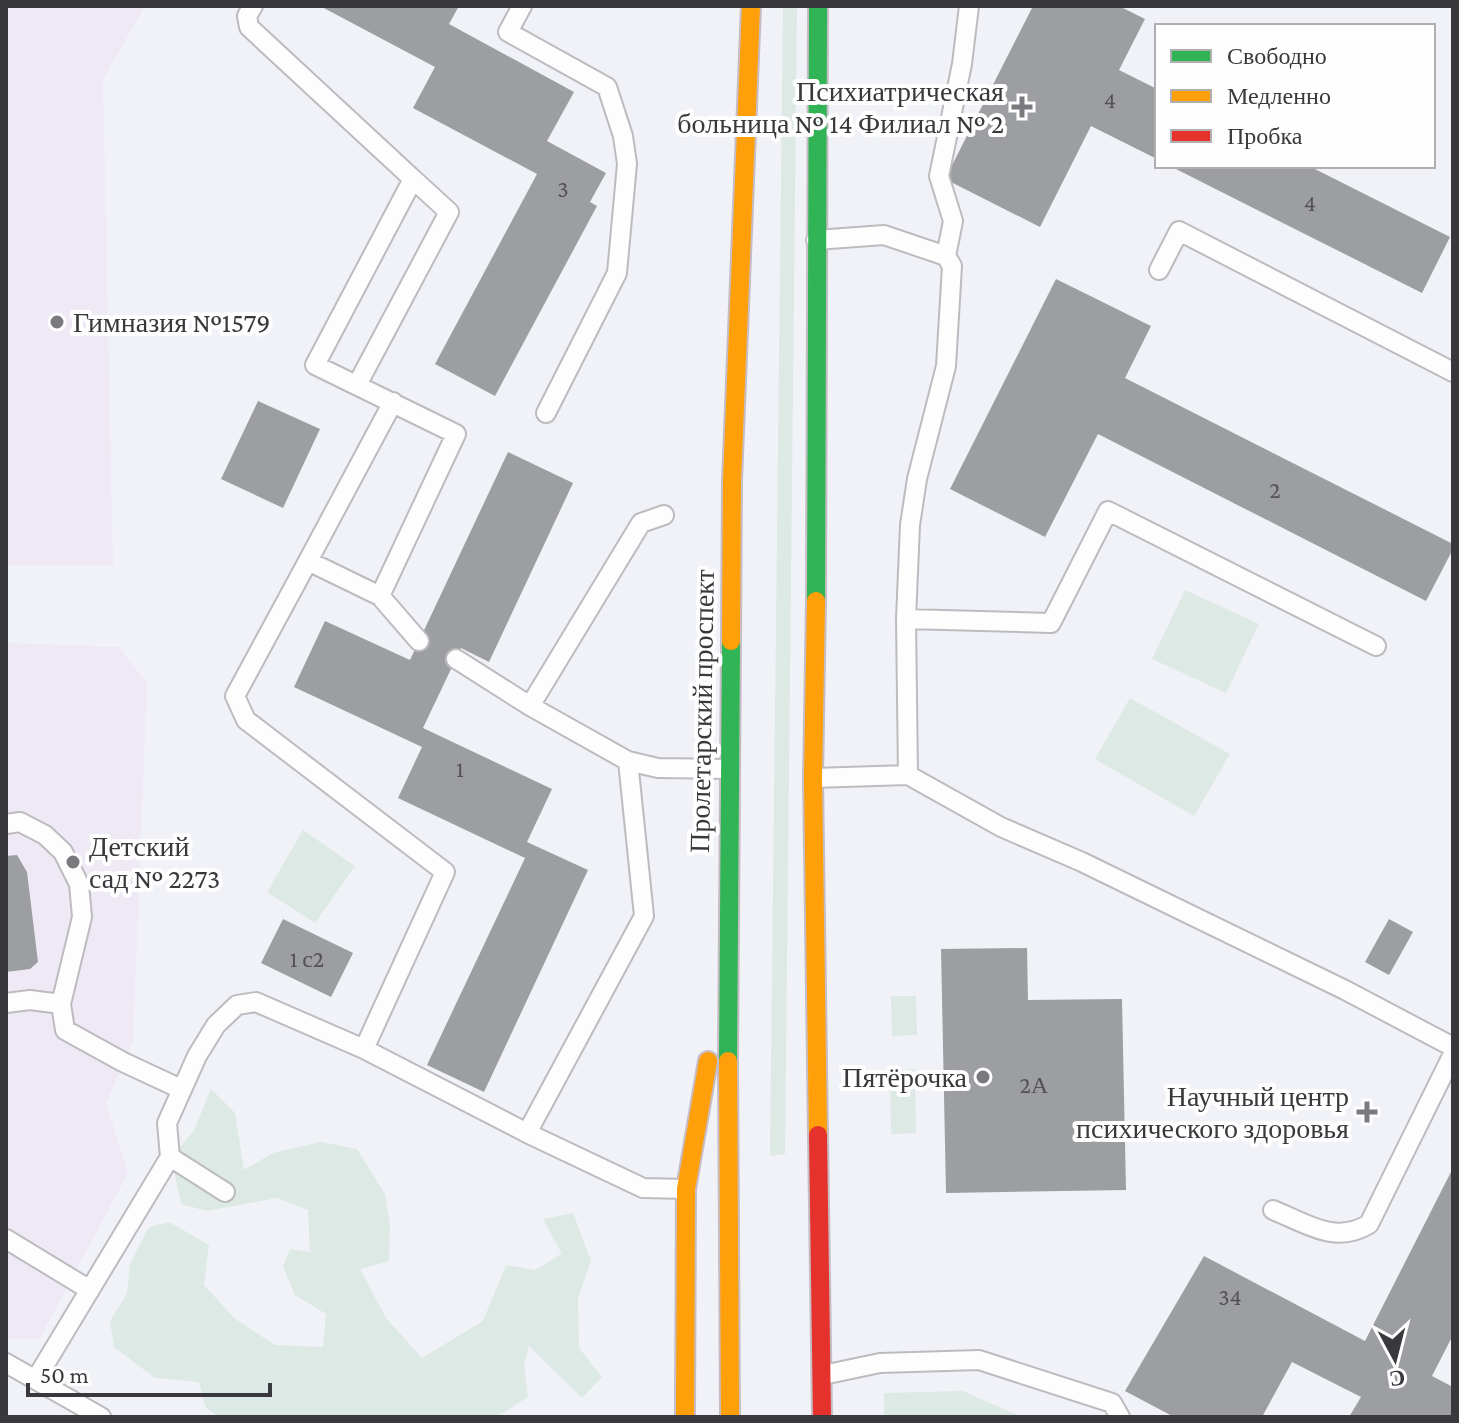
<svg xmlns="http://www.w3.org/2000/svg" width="1459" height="1423" font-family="'Crimson Pro',serif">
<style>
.education{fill:#efe9f6}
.green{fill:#dce9e4}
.building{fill:#9d9ea1}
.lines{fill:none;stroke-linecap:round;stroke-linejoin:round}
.lane-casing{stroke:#bcbcc0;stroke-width:22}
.fast-casing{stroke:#c6bdc4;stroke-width:22}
.slow-casing{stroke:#c6bdc4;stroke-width:22}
.jam-casing{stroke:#c6bdc4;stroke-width:22}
.lane{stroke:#fdfdfe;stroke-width:18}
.fast{stroke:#30b455;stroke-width:18}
.slow{stroke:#ff9f0a;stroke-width:18}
.jam{stroke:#e5322d;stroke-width:18}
.poi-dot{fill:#797a7e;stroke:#fefefe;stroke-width:3}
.labels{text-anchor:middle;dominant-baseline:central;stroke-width:8;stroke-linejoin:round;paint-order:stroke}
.number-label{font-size:24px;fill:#525256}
.poi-label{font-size:28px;fill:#39393d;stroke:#fefefe;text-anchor:end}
.street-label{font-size:28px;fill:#39393d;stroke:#fefefe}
</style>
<rect width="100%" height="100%" fill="#f1f2f7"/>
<path class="education" d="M 6,6 L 145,6 L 103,79 L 113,566 L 6,566 Z
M 6,643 L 119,647 L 147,683 L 133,1041 L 106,1103 L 128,1173 L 40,1338 L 6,1338 Z"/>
<path class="green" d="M 783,6 L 797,6 L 785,1154 L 770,1156 Z
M 1185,590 L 1259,624 L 1226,693 L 1152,659 Z
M 1130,698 L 1230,754 L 1194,816 L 1095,759 Z
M 303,830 L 355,866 L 315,923 L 267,892 Z
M 891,996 L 916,996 L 917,1035 L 892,1036 Z
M 915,1069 L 916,1133 L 891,1134 L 890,1070 Z
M 211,1089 L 235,1113 L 244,1170 L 273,1153 L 321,1142 L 357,1149 L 385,1194 L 390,1225 L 389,1261 L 360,1269 L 386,1318 L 422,1358 L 483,1321 L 506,1265 L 535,1270 L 562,1254 L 543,1219 L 573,1213 L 591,1261 L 578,1298 L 579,1348 L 602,1377 L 582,1398 L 529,1346 L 524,1365 L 528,1397 L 496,1417 L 219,1417 L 206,1408 L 199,1382 L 155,1378 L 114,1347 L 110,1321 L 127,1294 L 130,1264 L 149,1227 L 169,1222 L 209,1245 L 204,1285 L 234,1318 L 275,1345 L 323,1347 L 326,1314 L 295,1295 L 283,1267 L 290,1249 L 310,1252 L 308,1210 L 277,1198 L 207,1211 L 181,1204 L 175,1174 L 180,1147 L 194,1130 Z
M 963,1391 L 1022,1417 L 884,1417 L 884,1393 Z"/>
<path class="building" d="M 320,6 L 459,6 L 449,24 L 574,92 L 547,141 L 606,173 L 590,202 L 597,206 L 495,396 L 435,364 L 537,174 L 413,108 L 435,67 Z
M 1033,6 L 1119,6 L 1145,19 L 1119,70 L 1157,89 L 1157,159 L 1091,126 L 1040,227 L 945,179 Z
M 1170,166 L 1309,166 L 1450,237 L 1422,293 Z
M 1056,279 L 1151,326 L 1125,378 L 1453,544 L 1453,549 L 1426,601 L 1098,434 L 1045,537 L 950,489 Z
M 258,401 L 320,429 L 283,508 L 221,479 Z
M 508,452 L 573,483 L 489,662 L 461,648 L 423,728 L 552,789 L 527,842 L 588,870 L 484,1092 L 427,1065 L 525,858 L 398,798 L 422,747 L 294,687 L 325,621 L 410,660 Z
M 17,855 L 27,872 L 38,962 L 30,969 L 6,972 L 6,856 Z
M 283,919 L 353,953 L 331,997 L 261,963 Z
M 1389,919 L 1413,932 L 1389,975 L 1365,962 Z
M 1027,948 L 1028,1000 L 1122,999 L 1126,1190 L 946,1193 L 941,949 Z
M 1453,1168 L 1453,1335 L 1432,1376 L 1453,1387 L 1453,1417 L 1349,1417 L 1361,1397 L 1292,1362 L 1262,1417 L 1174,1417 L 1125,1391 L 1204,1256 L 1365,1341 Z"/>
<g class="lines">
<defs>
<path id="lane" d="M 253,6 L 247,16 L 249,27 L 413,179 L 315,365 L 456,434 L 380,596 L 308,561 L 235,696 L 246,720 L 445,872 L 364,1049
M 522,6 L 508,32 L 607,87 L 623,136 L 627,164 L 617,273 L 546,413
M 816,240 L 884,235 L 946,256 L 952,266 L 946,366 L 917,479 L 910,525 L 906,619 L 908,775
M 946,256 L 953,221 L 939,176 L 962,64 L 969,6
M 1159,270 L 1179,231 L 1453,372
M 357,385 L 449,212 L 413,179
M 308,561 L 393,402
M 380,596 L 419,641
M 906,619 L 1051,623 L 1108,511 L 1376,646
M 456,659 L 530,706 L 628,761
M 530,706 L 641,523 L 664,515
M 813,778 L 908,775 L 1001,827 L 1082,862 L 1345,990 L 1453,1047
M 6,824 L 20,822 L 45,835 L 63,852 L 79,884 L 82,917 L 61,1004 L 65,1030 L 123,1062 L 181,1089
M 6,1003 L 30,1000 L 61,1004
M 527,1133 L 644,916 L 628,761 L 658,768 L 729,769
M 170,1157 L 225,1192
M 1273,1210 C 1306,1223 1335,1245 1369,1224 L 1453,1054
M 6,1239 L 90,1290
M 6,1363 L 101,1417
M 823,1375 L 880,1363 L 979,1360 L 1112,1403 L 1120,1417
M 36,1379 L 170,1157 L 167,1123 L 197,1056 L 216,1025 L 237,1005 L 256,1002 L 364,1049 L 527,1133 L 643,1188 L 686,1189"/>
<path id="fast" d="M 816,601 L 818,6
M 728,1061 L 731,641"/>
<path id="slow" d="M 816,601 L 813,778 L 818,1135
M 731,641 L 732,481 L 751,6
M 728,1061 L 730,1417
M 685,1417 L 686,1189 L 708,1061"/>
<path id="jam" d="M 818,1135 L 822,1417"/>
</defs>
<use href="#lane" class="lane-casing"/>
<use href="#fast" class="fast-casing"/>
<use href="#slow" class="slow-casing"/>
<use href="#jam" class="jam-casing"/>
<use href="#lane" class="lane"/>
<use href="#fast" class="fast"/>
<use href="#slow" class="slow"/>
<use href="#jam" class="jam"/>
</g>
<g class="poi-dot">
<path d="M1018 95h8v8h8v8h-8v8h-8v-8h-8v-8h8z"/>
<circle cx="57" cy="322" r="8"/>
<circle cx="73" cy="862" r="8"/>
<circle cx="983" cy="1077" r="8"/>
<path d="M1363 1100h8v8h8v8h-8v8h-8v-8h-8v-8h8z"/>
</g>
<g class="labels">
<g class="number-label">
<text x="1110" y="99">4</text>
<text x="563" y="188">3</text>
<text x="1310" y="202">4</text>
<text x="1275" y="489">2</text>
<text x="460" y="768">1</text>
<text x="307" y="958">1 с2</text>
<text x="1034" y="1084">2А</text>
<text x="1230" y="1296">34</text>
</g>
<g class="poi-label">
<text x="1004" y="91">Психиатрическая<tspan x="1004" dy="32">больница № 14 Филиал № 2</tspan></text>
<text x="73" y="322" text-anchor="start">Гимназия №1579</text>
<text x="89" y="846" text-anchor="start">Детский<tspan x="89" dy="32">сад № 2273</tspan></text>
<text x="967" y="1077">Пятёрочка</text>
<text x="1349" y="1096">Научный центр<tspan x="1349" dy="32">психического здоровья</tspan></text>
</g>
<g class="street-label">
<text transform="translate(702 711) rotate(-89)">Пролетарский проспект</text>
</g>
</g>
<rect width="1459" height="1423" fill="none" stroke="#39393d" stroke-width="16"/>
<rect x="1155" y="24" width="280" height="144" fill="#fefefe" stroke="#afafb1" stroke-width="2"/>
<rect x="1171" y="50" width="40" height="12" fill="#30b455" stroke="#afafb1" stroke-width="2"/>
<text x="1227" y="64" font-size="24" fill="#39393d">Свободно</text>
<rect x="1171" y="90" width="40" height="12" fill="#ff9f0a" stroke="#afafb1" stroke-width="2"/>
<text x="1227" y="104" font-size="24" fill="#39393d">Медленно</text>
<rect x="1171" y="130" width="40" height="12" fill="#e5322d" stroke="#afafb1" stroke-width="2"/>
<text x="1227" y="144" font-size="24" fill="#39393d">Пробка</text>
<g transform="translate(1395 1359) rotate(173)" stroke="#fefefe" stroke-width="6" paint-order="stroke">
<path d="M0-6L14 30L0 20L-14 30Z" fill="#39393d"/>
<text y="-12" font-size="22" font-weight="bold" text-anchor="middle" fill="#39393d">С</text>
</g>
<path d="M28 1383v12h242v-12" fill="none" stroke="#39393d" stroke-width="4"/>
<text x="40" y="1383" font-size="24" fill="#39393d" stroke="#fefefe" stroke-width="6" paint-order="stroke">50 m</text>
</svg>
